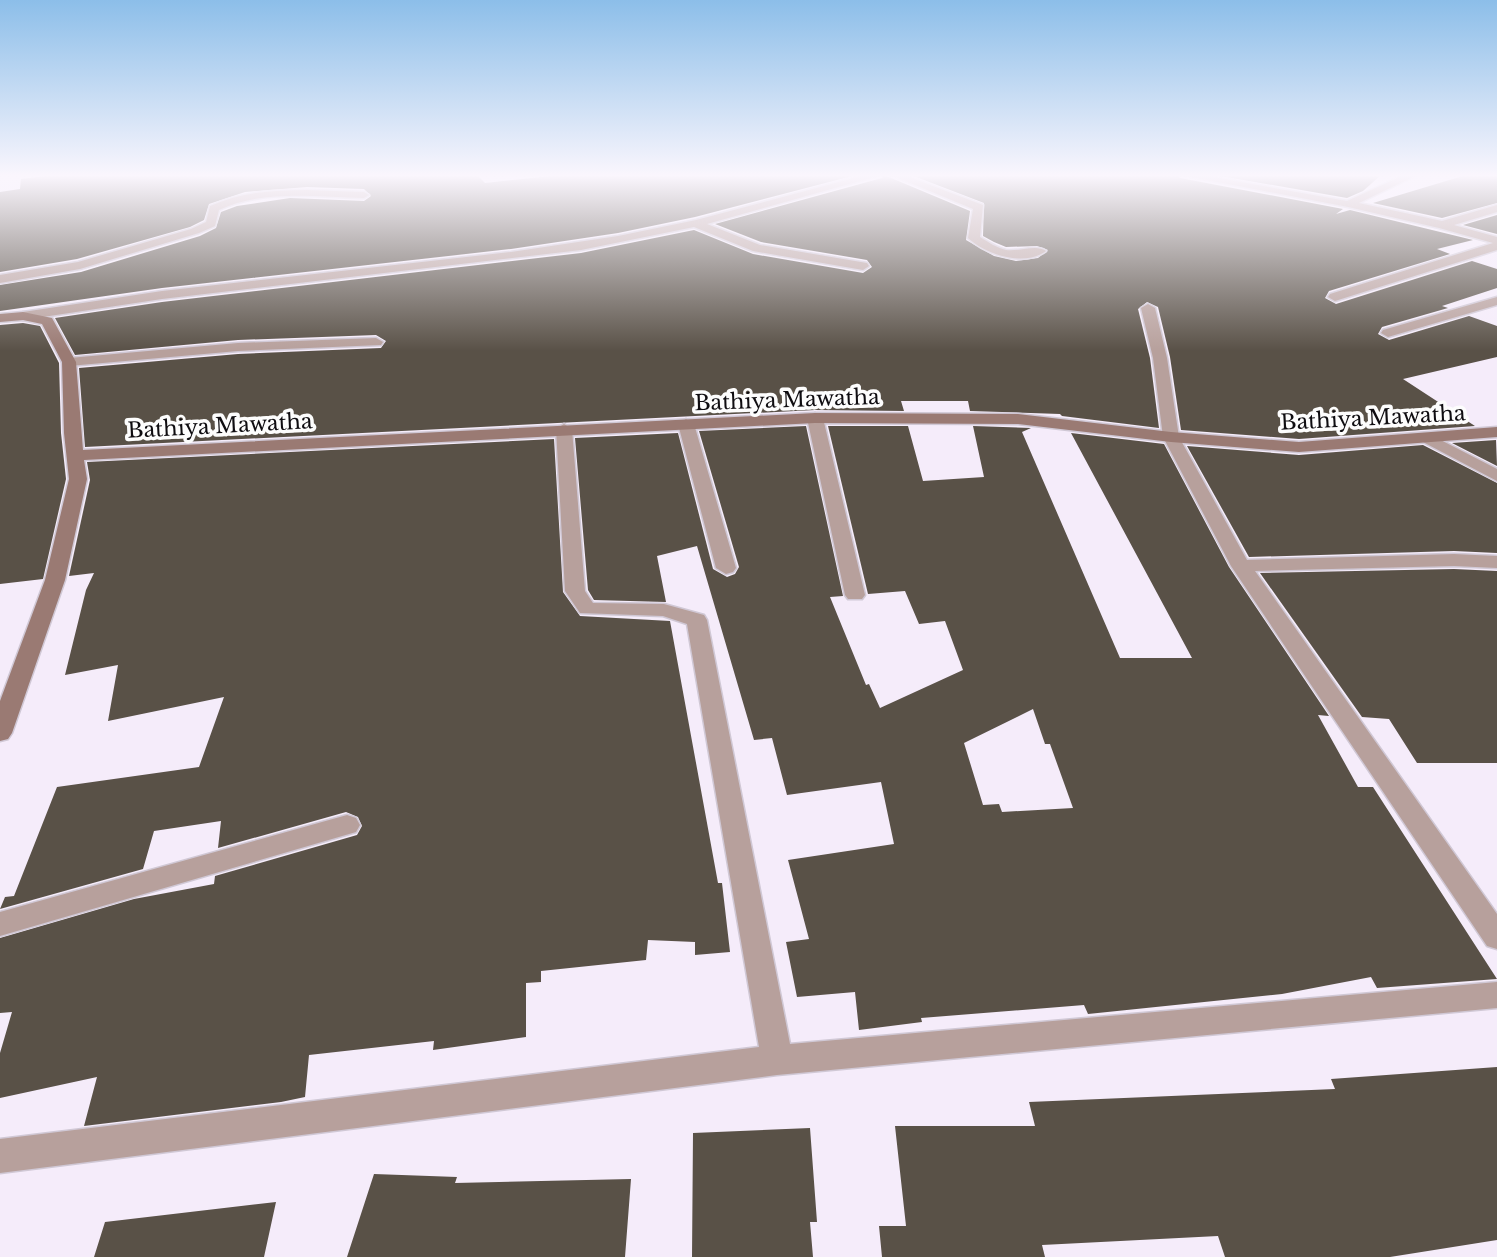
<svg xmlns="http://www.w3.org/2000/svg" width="1497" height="1257" font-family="'Libre Baskerville',serif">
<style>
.building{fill:#595147;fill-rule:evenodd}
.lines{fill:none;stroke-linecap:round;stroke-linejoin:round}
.street-casing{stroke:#d0c8d5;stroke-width:3}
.secondary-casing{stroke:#d0c8d5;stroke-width:3}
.street{fill:#b7a09c;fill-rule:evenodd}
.secondary{fill:#9a7a73;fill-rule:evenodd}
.labels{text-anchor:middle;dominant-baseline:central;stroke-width:7;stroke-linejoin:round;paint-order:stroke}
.far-street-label{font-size:21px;fill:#0f0d11;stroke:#fdfdfd}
</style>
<rect width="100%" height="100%" fill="#f5ecfa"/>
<path class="building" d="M 54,175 L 477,175 L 485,183 L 560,175 L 856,175 L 695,217 L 618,233 L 511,249 L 162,288 L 0,311 L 0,285 L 81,272 L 200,236 L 216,228 L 221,212 L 237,206 L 290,198 L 364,201 L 371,196 L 364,189 L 307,187 L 245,192 L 209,204 L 204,220 L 190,227 L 77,259 L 0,272 L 0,192 L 20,189 L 21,179 Z
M 884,175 L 970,211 L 966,240 L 994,256 L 1016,261 L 1038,258 L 1048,250 L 1037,246 L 1006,247 L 994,242 L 983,236 L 984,203 L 911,175 L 1178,175 L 1180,178 L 1343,209 L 1336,214 L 1350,210 L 1473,240 L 1437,249 L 1450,254 L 1329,291 L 1325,298 L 1336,304 L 1472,261 L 1497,269 L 1497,288 L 1442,306 L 1448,308 L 1382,327 L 1378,334 L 1389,340 L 1469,316 L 1497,326 L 1497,357 L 1403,379 L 1475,426 L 1299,439 L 1181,430 L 1170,357 L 1158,307 L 1147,302 L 1138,309 L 1150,358 L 1159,428 L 1062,416 L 1060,414 L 970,411 L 968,401 L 901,401 L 904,411 L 815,410 L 85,447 L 79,368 L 238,354 L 381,348 L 386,341 L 376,335 L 238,340 L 75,355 L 55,318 L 162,302 L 581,253 L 694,230 L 753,254 L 863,273 L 872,267 L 867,260 L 761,242 L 715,224 L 882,178 Z
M 1215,175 L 1381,175 L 1363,191 L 1347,198 Z
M 1466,175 L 1497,175 L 1497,203 L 1442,218 L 1373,203 Z
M 1497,215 L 1497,234 L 1463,225 Z
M 23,323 L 40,326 L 59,363 L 61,433 L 66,479 L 43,579 L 0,584 L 0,325 Z
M 806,426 L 843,596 L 830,597 L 866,685 L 869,684 L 880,708 L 963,670 L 945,621 L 919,624 L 905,591 L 868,594 L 828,426 L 908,426 L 923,481 L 984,477 L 973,426 L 1031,428 L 1022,432 L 1120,658 L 1192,658 L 1071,433 L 1164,444 L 1229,567 L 1329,716 L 1318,715 L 1358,787 L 1373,787 L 1497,979 L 1377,988 L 1371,977 L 1282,994 L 1088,1014 L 1084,1005 L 921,1018 L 922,1022 L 859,1030 L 855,992 L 797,997 L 786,942 L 809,939 L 788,860 L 894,844 L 881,782 L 787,795 L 772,738 L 754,740 L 697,546 L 657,556 L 666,602 L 594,600 L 588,590 L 575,438 L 678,433 L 713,569 L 727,577 L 735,574 L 739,567 L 699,431 ZM 1033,709 L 1045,744 L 1050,744 L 1073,808 L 1002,812 L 999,804 L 983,805 L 964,743 Z
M 554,439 L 563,592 L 580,616 L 670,621 L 718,883 L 722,883 L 730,952 L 695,955 L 695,942 L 648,940 L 646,960 L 541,971 L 541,982 L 526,983 L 526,1037 L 433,1050 L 434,1041 L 309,1055 L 305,1097 L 281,1102 L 84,1126 L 97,1077 L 0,1098 L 0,1053 L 12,1012 L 0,1013 L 0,938 L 134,899 L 214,884 L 215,876 L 357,835 L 362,826 L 358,817 L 346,812 L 218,848 L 221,821 L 154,831 L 143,869 L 0,909 L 5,897 L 14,896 L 57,787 L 199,767 L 224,697 L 108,721 L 118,665 L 65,675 L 86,590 L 94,573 L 69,576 L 90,480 L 87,462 Z
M 1496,440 L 1497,466 L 1452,443 Z
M 1423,445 L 1497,483 L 1497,553 L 1454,551 L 1249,557 L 1187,446 L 1299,455 Z
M 1454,569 L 1497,571 L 1497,763 L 1417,763 L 1389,719 L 1362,717 L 1260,573 Z
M 1497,1067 L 1497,1240 L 1390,1257 L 1225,1257 L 1218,1236 L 1042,1245 L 1045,1257 L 882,1257 L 879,1226 L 906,1226 L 895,1126 L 1035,1126 L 1029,1102 L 1335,1089 L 1331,1079 Z
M 810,1128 L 817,1222 L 810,1222 L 813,1257 L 692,1257 L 693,1133 Z
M 374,1174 L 457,1177 L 455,1183 L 631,1179 L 625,1257 L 347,1257 Z
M 276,1202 L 264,1257 L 94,1257 L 105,1222 Z"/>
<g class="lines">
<defs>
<path id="street" d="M 865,175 L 881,175 L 707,224 L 760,245 L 867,263 L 869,266 L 863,270 L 753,251 L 694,227 L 581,250 L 162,299 L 23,320 L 16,316 L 23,312 L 162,291 L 511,252 L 618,236 L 696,220 Z
M 891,175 L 904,175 L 983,205 L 980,237 C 988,242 997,248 1006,250 C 1019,252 1036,244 1046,251 C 1025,267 986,255 968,238 L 973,209 Z
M 1181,175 L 1202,175 L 1347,201 L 1404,175 L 1417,175 L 1359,203 L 1442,221 L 1497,205 L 1497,212 L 1454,225 L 1497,237 L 1497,250 L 1335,301 L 1328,297 L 1330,294 L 1493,243 L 1439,228 L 1348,207 Z
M 307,190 L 364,192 L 369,195 L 364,198 C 316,197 264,189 219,210 L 215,226 L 199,233 L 80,269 L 0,283 L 0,275 L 78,262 L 191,229 L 206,222 L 210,206 C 242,192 273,190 307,190 Z
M 1497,297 L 1497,305 L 1388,337 L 1381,333 L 1383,330 Z
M 1148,304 L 1155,308 L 1167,358 L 1179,437 L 1247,560 L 1454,554 L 1497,556 L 1497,568 L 1454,566 L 1255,571 L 1497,914 L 1497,949 L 1487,946 L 1231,566 L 1163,437 L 1153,358 L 1141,308 Z
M 376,338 L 383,342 L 381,345 L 238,351 L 69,366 L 62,362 L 69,358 L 238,343 Z
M 815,413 L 823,418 L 865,595 L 862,599 L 848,599 L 845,595 L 807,418 Z
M 686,419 L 694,424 L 736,568 L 733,572 L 726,574 L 716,568 L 678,424 Z
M 564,424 L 572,429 L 585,591 L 593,603 L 664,604 L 704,615 L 707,620 L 790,1044 L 1497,982 L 1497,1008 L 777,1075 L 0,1173 L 0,1139 L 759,1047 L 687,624 L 663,616 L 580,613 L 565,591 L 556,429 Z
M 1429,434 L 1497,469 L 1497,481 L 1423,442 L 1421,439 L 1423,436 Z
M 347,815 L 356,818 L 360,825 L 356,832 L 0,936 L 0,912 Z"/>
<path id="secondary" d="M 23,312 L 52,318 L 76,362 L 83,450 L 815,413 L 1018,414 L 1171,432 L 1299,442 L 1497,427 L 1497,437 L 1299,452 L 1171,442 L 1018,424 L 815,423 L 84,460 L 87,479 L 65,580 L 12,733 L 8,739 L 0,741 L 0,701 L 45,580 L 69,479 L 64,433 L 62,362 L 42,324 L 23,320 L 0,322 L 0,314 Z"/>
</defs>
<use href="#street" class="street-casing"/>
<use href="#secondary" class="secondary-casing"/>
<use href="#street" class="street"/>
<use href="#secondary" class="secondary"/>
</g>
<linearGradient id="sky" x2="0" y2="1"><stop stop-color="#8cbee9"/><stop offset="0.5" stop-color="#faf6fd"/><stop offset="1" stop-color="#faf6fd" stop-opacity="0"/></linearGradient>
<rect width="1497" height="351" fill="url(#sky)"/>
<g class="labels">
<g class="far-street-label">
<text transform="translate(787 400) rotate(-2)">Bathiya Mawatha</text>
<text transform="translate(1373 418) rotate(-3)">Bathiya Mawatha</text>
<text transform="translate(220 426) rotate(-3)">Bathiya Mawatha</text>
</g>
</g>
</svg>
